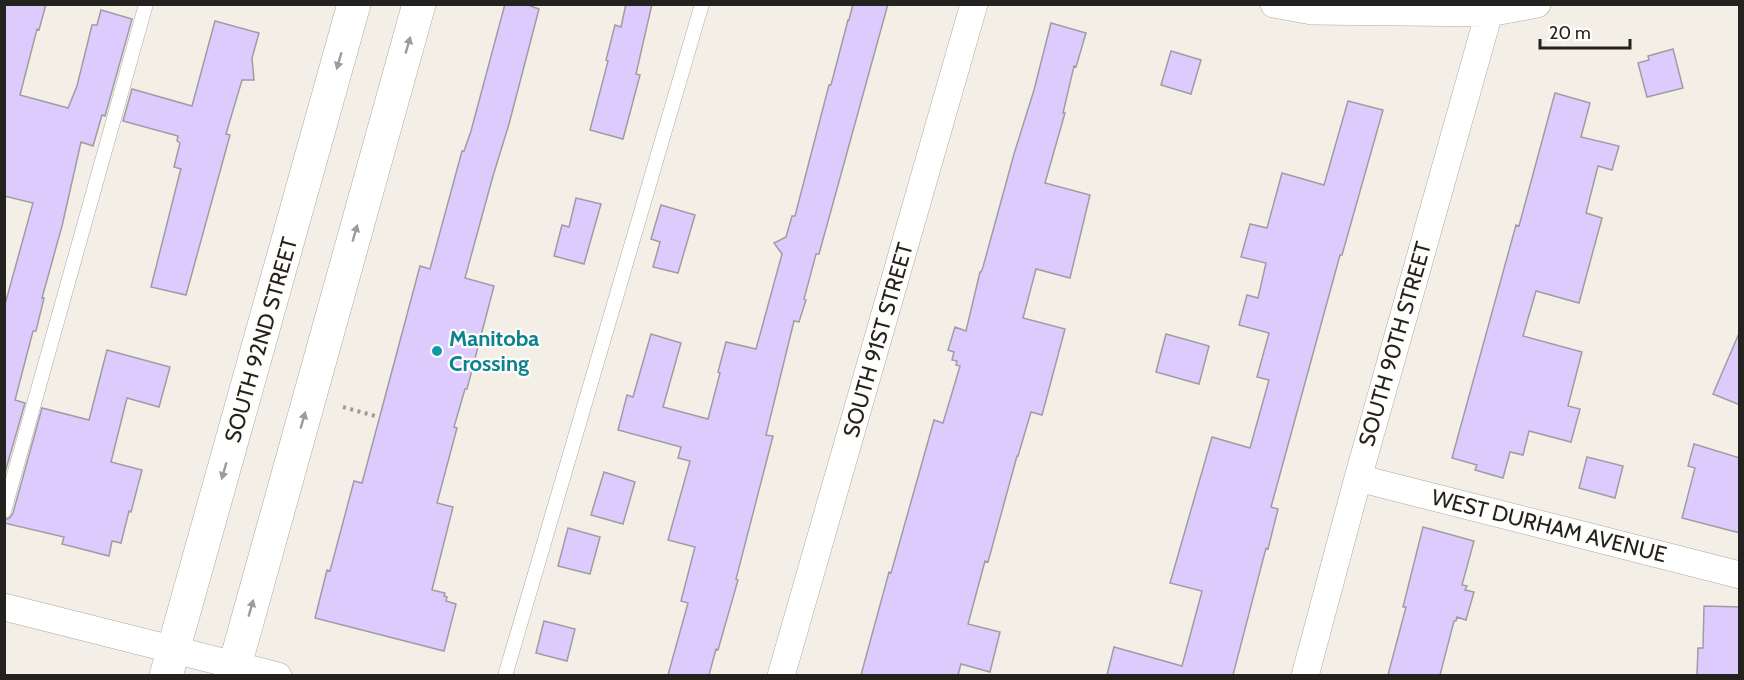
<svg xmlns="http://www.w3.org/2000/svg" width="1744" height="680" font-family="Cabin,sans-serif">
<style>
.building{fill:#decbfd;stroke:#9f9ca4;stroke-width:1.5}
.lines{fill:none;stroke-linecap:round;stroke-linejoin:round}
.lane-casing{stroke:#aca8a0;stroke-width:15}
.street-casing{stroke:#aca8a0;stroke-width:28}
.secondary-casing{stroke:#aca8a0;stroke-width:34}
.path{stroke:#9e9b95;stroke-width:4;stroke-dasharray:3 4.5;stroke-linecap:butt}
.lane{stroke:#fff;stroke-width:14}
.street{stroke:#fff;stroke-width:27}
.secondary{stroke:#fff;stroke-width:33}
.oneway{fill:#9c9c9a}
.culture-dot{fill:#0f9aa8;stroke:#fffdfa;stroke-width:2}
.labels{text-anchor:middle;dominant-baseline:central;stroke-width:4.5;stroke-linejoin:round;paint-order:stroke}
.culture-label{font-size:22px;font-weight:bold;fill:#0d838f;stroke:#fffdfa;text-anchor:start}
.street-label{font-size:22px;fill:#23221f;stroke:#fffdfa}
</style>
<rect width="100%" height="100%" fill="#f3efe7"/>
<path class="building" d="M 4,4 L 46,4 L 39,30 L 37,29 L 20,95 L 68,108 L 77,86 L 92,25 L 97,25 L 101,10 L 132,19 L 105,116 L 102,115 L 93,146 L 81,142 L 62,226 L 42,298 L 44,298 L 36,331 L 33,331 L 15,400 L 25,403 L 4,476 L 4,308 L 33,203 L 4,196 Z
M 505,4 L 525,4 L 539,9 L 509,124 L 493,176 L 465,278 L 494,286 L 467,389 L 465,389 L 454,427 L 457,428 L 437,503 L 453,507 L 432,590 L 445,593 L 444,596 L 447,597 L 446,601 L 456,604 L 444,651 L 315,618 L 327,570 L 330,571 L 354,481 L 362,483 L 420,266 L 430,269 L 462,151 L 464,151 L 471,131 Z
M 626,4 L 652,4 L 636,74 L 640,75 L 623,139 L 590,130 L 608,61 L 606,60 L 615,25 L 621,27 Z
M 853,4 L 888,4 L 819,254 L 816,254 L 804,299 L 806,300 L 799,322 L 794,321 L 766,435 L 773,436 L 736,579 L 738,580 L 718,650 L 716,649 L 709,675 L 668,675 L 688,603 L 681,601 L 695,547 L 668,540 L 690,461 L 678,458 L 681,447 L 618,430 L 627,395 L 633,397 L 651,334 L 681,343 L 663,407 L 708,419 L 720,373 L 718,372 L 726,342 L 756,349 L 782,254 L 774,243 L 786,237 L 792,216 L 795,216 L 829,85 L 831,85 L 848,20 L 849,20 Z
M 215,21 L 259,33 L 252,58 L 254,80 L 242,80 L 226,134 L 230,135 L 186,295 L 151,287 L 180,172 L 181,169 L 174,167 L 180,143 L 177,141 L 178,136 L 123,121 L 132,89 L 192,106 Z
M 1051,23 L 1086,33 L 1076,67 L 1074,66 L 1063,113 L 1065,113 L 1045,183 L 1090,195 L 1070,278 L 1036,269 L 1023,318 L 1065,329 L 1042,415 L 1031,412 L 1018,456 L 1017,456 L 988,562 L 985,561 L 968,624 L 1000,632 L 990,672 L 961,664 L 958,675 L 861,675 L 889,572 L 891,573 L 934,420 L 943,423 L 960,366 L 956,365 L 957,361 L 952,360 L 954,352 L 948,350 L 955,327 L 966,331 L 980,272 L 981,272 L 983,267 L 1014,154 L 1034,90 Z
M 1673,49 L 1683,88 L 1647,97 L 1638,63 L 1649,60 L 1648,56 Z
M 1171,51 L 1201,60 L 1191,94 L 1161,85 Z
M 1555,93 L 1590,103 L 1581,137 L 1619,146 L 1612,170 L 1598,166 L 1586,213 L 1602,218 L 1579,303 L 1536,291 L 1523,336 L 1582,352 L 1568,406 L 1580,409 L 1571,442 L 1529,431 L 1523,455 L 1510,452 L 1503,478 L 1475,470 L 1477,465 L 1452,458 L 1516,225 L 1519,226 Z
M 1348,101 L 1383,110 L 1342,255 L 1340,255 L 1271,507 L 1278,509 L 1268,549 L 1266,548 L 1233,675 L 1107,675 L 1114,647 L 1182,666 L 1202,591 L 1170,583 L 1212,437 L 1250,448 L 1269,380 L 1257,377 L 1269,333 L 1239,325 L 1247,295 L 1258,298 L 1266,263 L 1241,257 L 1250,224 L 1267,228 L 1282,173 L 1324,185 Z
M 576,198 L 601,204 L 584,264 L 554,256 L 562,225 L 569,227 Z
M 661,205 L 695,215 L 678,273 L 653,267 L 660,242 L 651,239 Z
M 1740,331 L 1740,405 L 1713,394 Z
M 1166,334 L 1209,346 L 1199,384 L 1156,372 Z
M 107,350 L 170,367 L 159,407 L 127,398 L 111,462 L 142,470 L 131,512 L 129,511 L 121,543 L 112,541 L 109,556 L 62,544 L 64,537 L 4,523 L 4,520 L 10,518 L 13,513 L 42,408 L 89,420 Z
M 1694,444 L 1740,458 L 1740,533 L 1682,518 L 1695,468 L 1688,466 Z
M 1587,457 L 1623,466 L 1615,498 L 1579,488 Z
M 604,472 L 635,482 L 623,524 L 591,515 Z
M 1423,527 L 1474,541 L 1462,585 L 1467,586 L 1465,590 L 1474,592 L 1466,620 L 1457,617 L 1456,621 L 1454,621 L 1440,675 L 1388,675 L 1406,607 L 1403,607 Z
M 568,528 L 600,537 L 590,574 L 558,566 Z
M 1704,606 L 1740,607 L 1740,675 L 1697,675 L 1698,648 L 1703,648 Z
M 544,621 L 575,629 L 567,661 L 536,653 Z"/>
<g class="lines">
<defs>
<path id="lane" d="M 4,511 L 146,4
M 505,676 L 702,4"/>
<path id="street" d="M 1274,4 L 1312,11 L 1489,13 L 1537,4
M 1358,478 L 1740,575
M 4,607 L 278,676
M 781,676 L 974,4
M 1305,676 L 1358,478 L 1489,13"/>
<path id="secondary" d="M 166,676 L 354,4
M 232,676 L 419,4"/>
</defs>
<use href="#lane" class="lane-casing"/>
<use href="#street" class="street-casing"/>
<use href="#secondary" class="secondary-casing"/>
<path class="path" d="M 343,407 L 379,417"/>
<use href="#lane" class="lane"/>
<use href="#street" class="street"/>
<use href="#secondary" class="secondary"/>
</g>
<defs><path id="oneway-solid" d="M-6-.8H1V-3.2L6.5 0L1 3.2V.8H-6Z" transform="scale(1.5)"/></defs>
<g class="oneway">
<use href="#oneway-solid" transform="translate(408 45) rotate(-74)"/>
<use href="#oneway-solid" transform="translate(339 61) rotate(106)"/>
<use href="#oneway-solid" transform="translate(355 233) rotate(-74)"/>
<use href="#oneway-solid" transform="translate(303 420) rotate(-74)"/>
<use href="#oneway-solid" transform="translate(224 471) rotate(106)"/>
<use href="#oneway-solid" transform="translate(251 608) rotate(-74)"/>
</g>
<circle class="culture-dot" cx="437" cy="351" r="6"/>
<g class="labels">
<g class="culture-label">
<text x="449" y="338">Manitoba<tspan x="449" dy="25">Crossing</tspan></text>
</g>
<g class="street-label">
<text transform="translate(261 340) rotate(-74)">SOUTH 92ND STREET</text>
<text transform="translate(878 340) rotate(-74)">SOUTH 91ST STREET</text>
<text transform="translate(1395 344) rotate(-74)">SOUTH 90TH STREET</text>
<text transform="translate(1549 526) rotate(14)">WEST DURHAM AVENUE</text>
</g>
</g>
<rect width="1744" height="680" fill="none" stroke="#23221f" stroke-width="12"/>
<path d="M1540 39v9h90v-9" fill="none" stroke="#23221f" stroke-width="3"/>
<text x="1549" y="39" font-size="18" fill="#23221f" stroke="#fffdfa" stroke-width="4.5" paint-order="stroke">20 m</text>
</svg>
